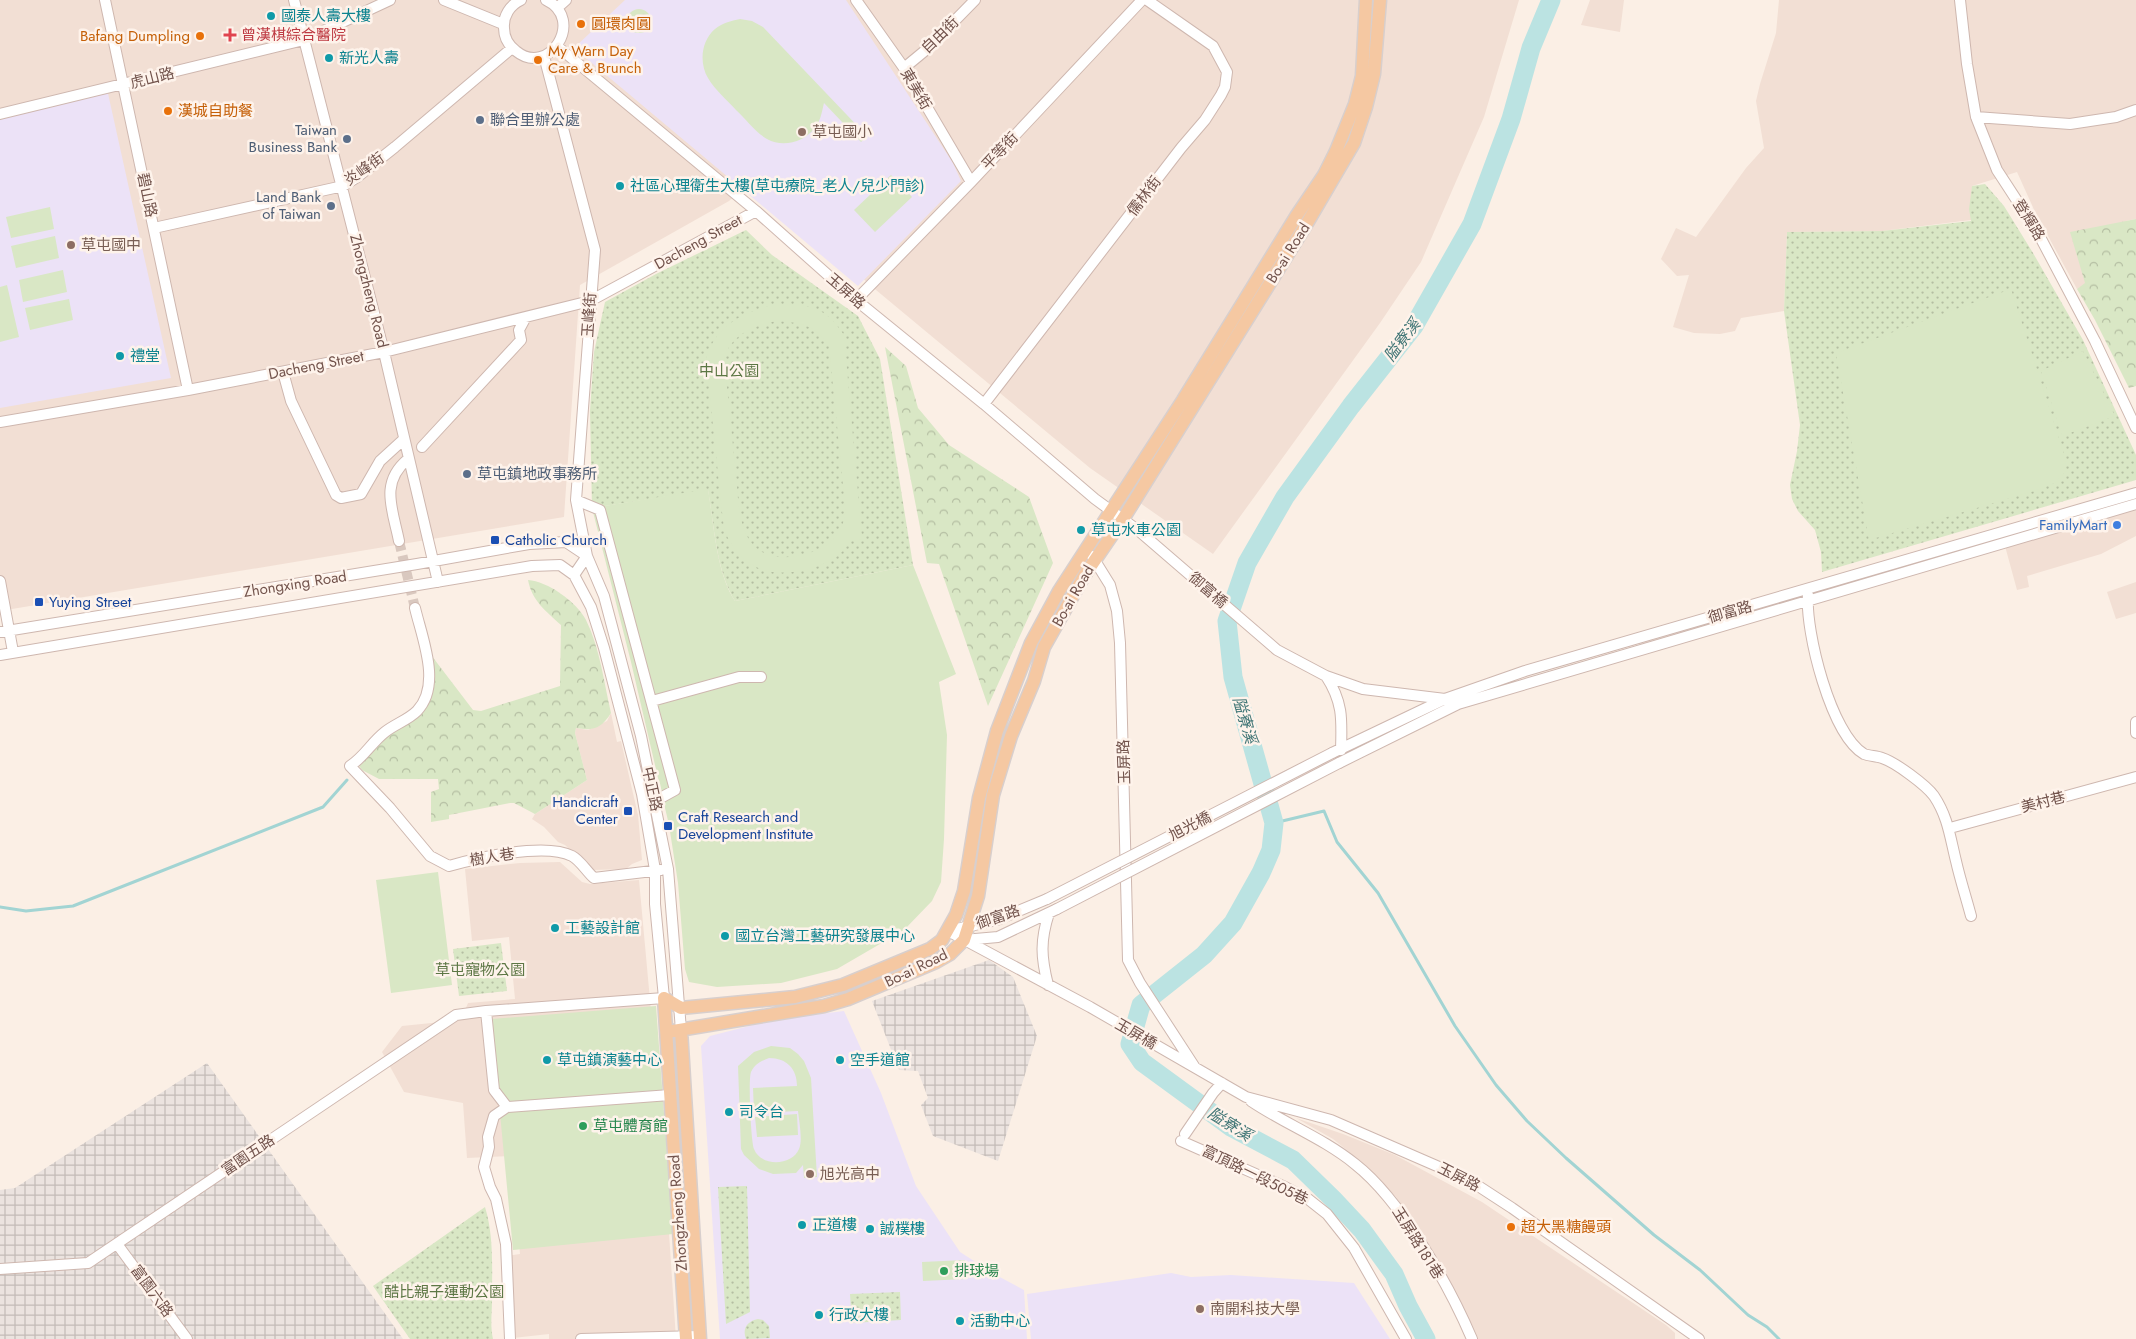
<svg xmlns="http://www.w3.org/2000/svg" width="2136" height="1339" font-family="Jost,'Noto Sans TC',sans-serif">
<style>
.residential{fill:#f2dfd4}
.industrial{fill:url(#industrial-grid)}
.education{fill:#ece2f7}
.grass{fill:url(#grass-dots)}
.forest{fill:url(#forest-crowns)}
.pitch{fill:#d9e7c5;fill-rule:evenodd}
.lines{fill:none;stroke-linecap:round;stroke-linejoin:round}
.stream{stroke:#a2d4d3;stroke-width:3}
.river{stroke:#bbe3e2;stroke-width:19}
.minor-tunnel{stroke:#d9c8bf;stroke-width:10;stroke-dasharray:10 5;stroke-linecap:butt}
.minor-casing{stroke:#ceb7af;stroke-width:12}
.major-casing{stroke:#d8cfcd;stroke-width:15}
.minor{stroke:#fff;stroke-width:10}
.major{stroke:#f5c8a2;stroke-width:12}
.minor-bridge-casing{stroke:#ceb7af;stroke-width:12;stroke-linecap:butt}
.minor-bridge{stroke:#fff;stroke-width:10}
.culture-dot{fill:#0f9aa8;stroke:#fef3eb;stroke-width:2}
.food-dot{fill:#e8710a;stroke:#fef3eb;stroke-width:2}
.health-dot{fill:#e0444e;stroke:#fef3eb;stroke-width:2}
.service-dot{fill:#5c6f8a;stroke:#fef3eb;stroke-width:2}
.education-dot{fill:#8d6e63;stroke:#fef3eb;stroke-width:2}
.shop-dot{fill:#3f7fe0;stroke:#fef3eb;stroke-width:2}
.transit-dot{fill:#1a4fb4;stroke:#fef3eb;stroke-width:2}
.leisure-dot{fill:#2e9e5b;stroke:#fef3eb;stroke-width:2}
.labels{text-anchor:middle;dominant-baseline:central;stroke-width:5;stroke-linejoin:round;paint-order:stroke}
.culture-label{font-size:15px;fill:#0d838f;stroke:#fef3eb;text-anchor:start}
.food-label{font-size:15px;fill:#c56008;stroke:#fef3eb;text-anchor:start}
.health-label{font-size:15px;fill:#be3a42;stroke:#fef3eb;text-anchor:start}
.street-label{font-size:15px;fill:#72534c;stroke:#fef3eb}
.service-label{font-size:15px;fill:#4e5e75;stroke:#fef3eb;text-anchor:start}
.education-label{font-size:15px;fill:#785e54;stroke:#fef3eb;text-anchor:start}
.park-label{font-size:15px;fill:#5d7745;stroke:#fef3eb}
.shop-label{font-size:15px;fill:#366cbe;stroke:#fef3eb;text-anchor:end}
.transit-label{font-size:15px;fill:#164399;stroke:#fef3eb;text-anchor:start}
.leisure-label{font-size:15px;fill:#27864d;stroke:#fef3eb;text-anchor:start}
.water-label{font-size:16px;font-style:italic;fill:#417676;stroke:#fef3eb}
</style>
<defs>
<pattern id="industrial-grid" width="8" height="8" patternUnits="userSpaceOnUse" patternTransform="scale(1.25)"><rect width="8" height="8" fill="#ebe3df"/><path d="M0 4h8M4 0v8" fill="none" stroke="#c3bbb7"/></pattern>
<pattern id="grass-dots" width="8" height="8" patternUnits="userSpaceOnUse" patternTransform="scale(1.25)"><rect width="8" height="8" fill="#d9e7c5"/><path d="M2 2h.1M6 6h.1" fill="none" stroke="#b4bea2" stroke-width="1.8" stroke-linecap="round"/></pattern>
<pattern id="forest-crowns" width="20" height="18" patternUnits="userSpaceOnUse" patternTransform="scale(1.25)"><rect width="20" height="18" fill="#d9e7c5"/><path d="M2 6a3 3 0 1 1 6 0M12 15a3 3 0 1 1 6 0" fill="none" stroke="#b4bea2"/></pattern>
</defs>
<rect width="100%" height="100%" fill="#fbefe5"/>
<path class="residential" d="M 0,0 L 1519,0 L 1484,117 L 1421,262 L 1380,323 L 1213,554 L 1090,468 L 870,285 L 755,179 L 729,201 L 580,285 L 564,517 L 0,611 Z
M 1590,0 L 1624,0 L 1620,32 L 1581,25 Z
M 1779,0 L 2136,0 L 2136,219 L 2126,221 L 2086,284 L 2077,289 L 2036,214 L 2017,172 L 1972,186 L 1971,220 L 1882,231 L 1787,232 L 1784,311 L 1741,318 L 1735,331 L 1720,334 L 1694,333 L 1673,327 L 1689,275 L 1677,276 L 1661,259 L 1676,228 L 1696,237 L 1746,168 L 1764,148 L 1756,101 L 1760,84 L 1776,33 Z
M 2136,508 L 2136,536 L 2101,554 L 2027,576 L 2029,587 L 2017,590 L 2005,546 Z
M 2136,582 L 2136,613 L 2116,619 L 2107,592 Z
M 611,713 L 617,742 L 621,741 L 638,815 L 642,860 L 632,864 L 626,869 L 593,870 L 565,845 L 558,842 L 544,827 L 532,819 L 535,814 L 587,780 L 575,733 L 576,728 L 588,730 L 607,721 Z
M 560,862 L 582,882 L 590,884 L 639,880 L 663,1142 L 676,1339 L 549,1339 L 549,1334 L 513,1338 L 506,1256 L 520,1254 L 511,1156 L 467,1158 L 463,1103 L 404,1092 L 382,1052 L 402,1026 L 461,1020 L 468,1003 L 515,999 L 509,937 L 472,941 L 465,869 L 520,863 Z
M 1296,1118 L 1343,1134 L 1395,1155 L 1482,1202 L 1666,1325 L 1675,1333 L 1675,1339 L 1477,1339 L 1426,1242 L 1396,1197 L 1363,1163 L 1333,1139 Z"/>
<path class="industrial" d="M 989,960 L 1013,977 L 1037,1036 L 998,1161 L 933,1136 L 921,1105 L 928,1098 L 918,1071 L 899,1070 L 872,1001 Z
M 207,1063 L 403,1339 L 0,1339 L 0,1190 L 15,1188 Z"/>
<path class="education" d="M 625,0 L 846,0 L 953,163 L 961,181 L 858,286 L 574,48 Z
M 107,89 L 171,378 L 0,408 L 0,113 Z
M 844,1011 L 881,1093 L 916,1186 L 960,1252 L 996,1275 L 1024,1290 L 1027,1339 L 720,1339 L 701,1046 L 710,1036 L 773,1020 Z
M 1171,1273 L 1191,1277 L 1231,1275 L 1354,1283 L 1390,1339 L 1031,1339 L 1027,1294 Z"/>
<path class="grass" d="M 1985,184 L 2004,206 L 2033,253 L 2083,340 L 2136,455 L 2136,480 L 1822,572 L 1821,552 L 1815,530 L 1798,511 L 1792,499 L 1790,485 L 1797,451 L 1800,425 L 1784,311 L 1787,232 L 1882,231 L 1971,221 L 1969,209 L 1972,186 Z
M 746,230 L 772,255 L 858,316 L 880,359 L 913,565 L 735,601 C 716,571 714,524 708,490 L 592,508 L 590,411 L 594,352 L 605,302 L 656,274 Z
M 501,943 L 507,991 L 459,996 L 453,949 Z
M 747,1186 L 750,1312 L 726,1324 L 718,1187 Z
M 485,1207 C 494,1236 492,1269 492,1300 C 492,1314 490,1325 493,1339 L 410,1339 L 373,1286 Z
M 900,1292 L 901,1320 L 852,1323 L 850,1294 Z
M 758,1319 L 763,1320 L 769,1326 L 770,1338 L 746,1339 C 742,1329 747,1321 758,1319 Z"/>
<path class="forest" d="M627 21a12 12 0 1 1 24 0a12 12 0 1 1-24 0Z
M 2136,219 L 2136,386 L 2129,388 L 2095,320 L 2077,289 L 2085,283 L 2070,232 Z
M 885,347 L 906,366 L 918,408 L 949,445 L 1029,497 L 1053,563 L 988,706 L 939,564 L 927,563 Z
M 528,580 C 547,581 577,602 586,620 C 600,648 604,683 611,713 C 601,729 593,731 576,728 L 575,733 L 587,780 L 535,814 L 514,803 L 510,803 L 449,815 L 449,819 L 431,822 L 431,792 L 439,789 L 438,779 L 379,779 L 362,770 L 357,763 L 425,698 L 428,651 L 473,710 L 481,711 L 560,686 L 561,625 C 546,611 532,601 528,580 Z"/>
<path class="pitch" d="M 740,19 L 752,21 L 763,27 L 867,136 L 861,142 L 824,103 C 822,111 821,120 815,128 C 804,142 783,148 767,139 C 755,132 746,119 736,110 C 727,100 715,90 708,78 C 699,63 701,41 715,29 C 722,23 731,21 740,19 Z
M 891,175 L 912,197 L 875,232 L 854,210 Z
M 50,207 L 54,229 L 11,238 L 6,217 Z
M 55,236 L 59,258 L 16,268 L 11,246 Z
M 63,270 L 67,292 L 23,302 L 19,280 Z
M 7,285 L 19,337 L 0,342 L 0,287 Z
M 2011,289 L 2065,457 L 2066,471 L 2055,483 L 2034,491 L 1869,540 L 1836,353 Z
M 69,299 L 73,320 L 30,330 L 25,308 Z
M 774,304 C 808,304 824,305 844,335 L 862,539 L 852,540 C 847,545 842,553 836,557 C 815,571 778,579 754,566 C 743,560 734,549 728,538 C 724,531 723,520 722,512 L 706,358 C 717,324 741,314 774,304 ZM 776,321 C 800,322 816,325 829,346 L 845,505 C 847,522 837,541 821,548 C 797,560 761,564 747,536 C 738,519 738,494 736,476 C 732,436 728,397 724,358 C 732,334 753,326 776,321 Z
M 2083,351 L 2115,416 L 2062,436 L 2041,371 Z
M 708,489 C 714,524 716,572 735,601 L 913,565 L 956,674 L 939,682 L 947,735 L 944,839 L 941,882 L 932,901 L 904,930 L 837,969 L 781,983 L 717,987 L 689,982 L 685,969 L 678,883 L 669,825 L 631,662 L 592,508 Z
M 438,872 L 452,985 L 391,993 L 376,880 Z
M 656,1006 L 673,1234 L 513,1250 L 491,1019 Z
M 771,1046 L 790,1048 L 798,1054 L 804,1061 L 811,1078 L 817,1177 L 804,1178 L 803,1165 L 796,1173 L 773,1174 L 759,1169 L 744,1155 L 741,1149 L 738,1066 L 754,1052 ZM 769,1058 C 787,1058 797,1069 797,1086 L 753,1088 L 754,1113 L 798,1111 C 799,1121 803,1140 799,1149 C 792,1166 761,1167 754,1149 C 751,1142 748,1079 751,1072 C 755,1064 761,1061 769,1058 Z
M 797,1114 L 798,1135 L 757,1137 L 755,1117 Z
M 965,1260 L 966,1279 L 923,1281 L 922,1262 Z"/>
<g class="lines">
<path class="stream" d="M 1274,823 L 1324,811 L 1337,842 L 1378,893 L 1455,1026 L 1496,1085 L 1527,1121 L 1566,1158 L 1654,1235 L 1700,1270 L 1748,1315 L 1767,1327 L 1779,1339
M 0,907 L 26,911 L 73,906 L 323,807 L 347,780"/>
<path class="river" d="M 1426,1339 L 1408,1306 L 1394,1274 L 1362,1230 L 1333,1199 L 1293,1160 L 1231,1127 L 1142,1062 L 1130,1044 L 1141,1005 L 1204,955 L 1233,923 L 1261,873 L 1271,850 L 1274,823 L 1233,677 L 1227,621 L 1247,563 L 1285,497 L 1351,406 L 1414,326 L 1472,224 L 1511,119 L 1531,48 L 1551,0"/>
<path class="minor-tunnel" d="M 399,541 L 415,608"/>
<defs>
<path id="minor" d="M 105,0 L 188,390
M 294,0 L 384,352 L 438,582
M 444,0 L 503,24
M 521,0 C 510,5 503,16 504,28 C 504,38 508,45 516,51 C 549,78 586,19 546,0
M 856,0 L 904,68 L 971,182
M 1960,0 L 1967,64 L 1976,117 L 1997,170 L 2038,233 L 2095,341 L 2136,428
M 557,8 L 566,0
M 557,46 L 756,211 L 856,300 L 984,404 L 1095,499 L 1139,531 L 1277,650 L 1326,676 L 1363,689 L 1445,699 L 1458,704
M 544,56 L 595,250 L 576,500 L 587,556 L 574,575
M 904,68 L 927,49 L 975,0
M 0,114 L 304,40 L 390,0
M 1976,117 L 2070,124 L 2116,117 L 2136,110
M 154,228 L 343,186 L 356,178 L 395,147 L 512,48
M 856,300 L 971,182 L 1142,0
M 283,372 L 291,401 L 336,495 L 341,498 L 361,494 L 380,461 L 403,440
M 984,404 L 1181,148 L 1205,120 L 1221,95 L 1225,87 L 1227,72 L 1213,46 L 1147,0
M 0,422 L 188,390 L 384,352 L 590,301 L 756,211
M 422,447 L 521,340 L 519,330 L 526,317
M 576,500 L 600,510 L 675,790 L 655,801 L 649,801
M 399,541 C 393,510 379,483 408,459
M 1092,556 L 1110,585 L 1117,611 L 1120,643 L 1128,960 L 1140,983 L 1194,1066
M 0,581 L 13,652
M 1808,595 C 1805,631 1831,735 1864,754 C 1869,756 1877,756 1882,758 C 1895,762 1926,785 1934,796 C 1948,817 1950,837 1956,861 C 1960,879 1966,897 1971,916
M 415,608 C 422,638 442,685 417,711 C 408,720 395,724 385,732 C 371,743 365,756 350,766 L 390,808 L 430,856 L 449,866 C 477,858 545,842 572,856 C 580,860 587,872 594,878 L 661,870
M 0,632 L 417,564 L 529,544 L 566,542 L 587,556 L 604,596 L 641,736 L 668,869 L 681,1030
M 0,655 L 532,566 L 560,565 L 574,575 L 591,607 L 604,648 L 642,794 L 655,870 L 655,904 L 664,998 L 486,1011 L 494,1090 L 507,1107 L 670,1095
M 1326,676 C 1343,702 1342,719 1341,750
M 652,701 L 739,677 L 761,677
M 2136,722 L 2136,733
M 1332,753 L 1445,699 L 1525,671 L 2136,493
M 1339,763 L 1458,704 L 2136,504
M 1950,828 L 2136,777
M 948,931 L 1090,1007 L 1246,1097 L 1331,1120 L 1469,1180 L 1512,1208 L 1699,1339
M 948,931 L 997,920 L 1047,899
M 964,940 L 998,937 L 1057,909
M 1048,985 C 1041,957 1040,941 1049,913
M 1251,1101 C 1285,1124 1323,1138 1355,1164 C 1401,1200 1449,1285 1472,1339
M 507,1107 L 494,1116 L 488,1137 L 489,1147 L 484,1167 L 490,1187 L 496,1199 L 506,1244 L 510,1339
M 1185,1134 L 1213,1093 L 1222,1083
M 1181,1141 L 1285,1187 L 1308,1199 L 1327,1214 L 1354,1248 L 1406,1339
M 117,1244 L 187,1339
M 0,1269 L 88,1263 L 456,1015 L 486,1011
M 581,1339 L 700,1336"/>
<path id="major" d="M 664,998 L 681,1008 L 795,997 L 843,985 L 930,949 L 942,940 L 956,915 L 964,891 L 979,798 L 997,731 L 1031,643 L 1059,591 L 1183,400 L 1297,215 L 1324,175 L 1336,151 L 1355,104 L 1362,76 L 1366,0
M 664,998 L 686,1339
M 681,1030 L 700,1339
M 667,1032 L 824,1006 L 848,999 L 936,962 L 950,954 L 964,940 L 978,896 L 993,795 L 1011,736 L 1034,681 L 1044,647 L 1084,576 L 1123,519 L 1306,225 L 1354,143 L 1366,107 L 1374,74 L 1380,0"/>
</defs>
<use href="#minor" class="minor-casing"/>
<use href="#major" class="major-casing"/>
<use href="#minor" class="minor"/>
<use href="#major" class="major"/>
<defs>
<path id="minor-bridge" d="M 1047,899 L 1332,753
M 1057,909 L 1339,763"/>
</defs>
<use href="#minor-bridge" class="minor-bridge-casing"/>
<use href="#minor-bridge" class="minor-bridge"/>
</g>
<g class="culture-dot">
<circle cx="271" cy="16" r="5"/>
<circle cx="329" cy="58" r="5"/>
<circle cx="620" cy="186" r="5"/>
<circle cx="120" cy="356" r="5"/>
<circle cx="1081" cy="530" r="5"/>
<circle cx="555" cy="928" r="5"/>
<circle cx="725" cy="936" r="5"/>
<circle cx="547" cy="1060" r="5"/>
<circle cx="840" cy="1060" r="5"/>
<circle cx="729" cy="1112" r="5"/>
<circle cx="802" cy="1225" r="5"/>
<circle cx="870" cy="1229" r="5"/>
<circle cx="819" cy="1315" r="5"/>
<circle cx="960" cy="1321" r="5"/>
</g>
<g class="food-dot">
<circle cx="581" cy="24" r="5"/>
<circle cx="200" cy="36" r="5"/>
<circle cx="538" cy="60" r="5"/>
<circle cx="168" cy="111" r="5"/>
<circle cx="1511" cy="1227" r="5"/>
</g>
<path class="health-dot" d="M227.5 27.5h5v5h5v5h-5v5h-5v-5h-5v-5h5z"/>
<g class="service-dot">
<circle cx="480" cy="120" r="5"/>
<circle cx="347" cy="139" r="5"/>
<circle cx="331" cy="206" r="5"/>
<circle cx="467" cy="474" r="5"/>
</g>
<g class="education-dot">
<circle cx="802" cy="132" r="5"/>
<circle cx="71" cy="245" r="5"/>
<circle cx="810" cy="1174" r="5"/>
<circle cx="1200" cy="1309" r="5"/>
</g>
<circle class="shop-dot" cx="2117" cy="525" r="5"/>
<g class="transit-dot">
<rect x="490" y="535" width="10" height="10" rx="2.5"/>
<rect x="34" y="597" width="10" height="10" rx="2.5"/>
<rect x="623" y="806" width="10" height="10" rx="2.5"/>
<rect x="663" y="821" width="10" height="10" rx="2.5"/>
</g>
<g class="leisure-dot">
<circle cx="583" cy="1126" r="5"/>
<circle cx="944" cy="1271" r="5"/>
</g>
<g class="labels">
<g class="culture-label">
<text x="281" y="16">國泰人壽大樓</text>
<text x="339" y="58">新光人壽</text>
<text x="630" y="186">社區心理衛生大樓(草屯療院_老人/兒少門診)</text>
<text x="130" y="356">禮堂</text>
<text x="1091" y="530">草屯水車公園</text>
<text x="565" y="928">工藝設計館</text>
<text x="735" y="936">國立台灣工藝研究發展中心</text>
<text x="557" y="1060">草屯鎮演藝中心</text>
<text x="850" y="1060">空手道館</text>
<text x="739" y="1112">司令台</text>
<text x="812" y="1225">正道樓</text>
<text x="880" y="1229">誠樸樓</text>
<text x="829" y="1315">行政大樓</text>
<text x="970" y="1321">活動中心</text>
</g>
<g class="food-label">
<text x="591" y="24">圓環肉圓</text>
<text x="190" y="36" text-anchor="end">Bafang Dumpling</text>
<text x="548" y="51">My Warn Day<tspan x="548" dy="17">Care &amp; Brunch</tspan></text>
<text x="178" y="111">漢城自助餐</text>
<text x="1521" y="1227">超大黑糖饅頭</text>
</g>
<g class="health-label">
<text x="241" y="35">曾漢棋綜合醫院</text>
</g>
<g class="street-label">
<text transform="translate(940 35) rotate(-44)">自由街</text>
<text transform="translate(152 78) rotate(-14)">虎山路</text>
<text transform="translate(916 89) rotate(59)">東美街</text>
<text transform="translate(1000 151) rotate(-47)">平等街</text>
<text transform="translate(364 169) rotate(-35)">炎峰街</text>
<text transform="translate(147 195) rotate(78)">碧山路</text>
<text transform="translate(1144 196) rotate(-53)">儒林街</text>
<text transform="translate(2029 220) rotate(58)">登輝路</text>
<text transform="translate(698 242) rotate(-29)">Dacheng Street</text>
<text transform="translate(1288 253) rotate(-58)">Bo-ai Road</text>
<text transform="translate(369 291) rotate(76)">Zhongzheng Road</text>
<text transform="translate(846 291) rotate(41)">玉屏路</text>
<text transform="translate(589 315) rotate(-86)">玉峰街</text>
<text transform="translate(316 365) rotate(-11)">Dacheng Street</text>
<text transform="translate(295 584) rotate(-9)">Zhongxing Road</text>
<text transform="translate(1208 590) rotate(41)">御富橋</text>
<text transform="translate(1073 596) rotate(-60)">Bo-ai Road</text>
<text transform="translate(1730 612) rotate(-16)">御富路</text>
<text transform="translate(1124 762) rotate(-92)">玉屏路</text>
<text transform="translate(652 789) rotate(78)">中正路</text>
<text transform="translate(2043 802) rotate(-14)">美村巷</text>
<text transform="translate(1190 826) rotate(-27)">旭光橋</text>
<text transform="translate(492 857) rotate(-9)">樹人巷</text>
<text transform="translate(998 917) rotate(-19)">御富路</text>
<text transform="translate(916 968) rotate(-26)">Bo-ai Road</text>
<text transform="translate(1136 1034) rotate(30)">玉屏橋</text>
<text transform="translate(248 1155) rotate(-34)">富園五路</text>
<text transform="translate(1255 1175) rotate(26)">富頂路一段505巷</text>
<text transform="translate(1459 1177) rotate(27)">玉屏路</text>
<text transform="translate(678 1213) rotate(-94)">Zhongzheng Road</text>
<text transform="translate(1418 1243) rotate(58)">玉屏路181巷</text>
<text transform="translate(152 1291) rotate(54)">富園六路</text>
</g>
<g class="service-label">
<text x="490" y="120">聯合里辦公處</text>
<text x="337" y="130" text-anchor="end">Taiwan<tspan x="337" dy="17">Business Bank</tspan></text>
<text x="321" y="197" text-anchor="end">Land Bank<tspan x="321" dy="17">of Taiwan</tspan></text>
<text x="477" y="474">草屯鎮地政事務所</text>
</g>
<g class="education-label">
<text x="812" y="132">草屯國小</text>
<text x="81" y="245">草屯國中</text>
<text x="820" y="1174">旭光高中</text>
<text x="1210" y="1309">南開科技大學</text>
</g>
<g class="park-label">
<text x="729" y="371">中山公園</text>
<text x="480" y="970">草屯寵物公園</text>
<text x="444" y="1292">酷比親子運動公園</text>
</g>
<g class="shop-label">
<text x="2107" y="525">FamilyMart</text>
</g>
<g class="transit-label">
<text x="505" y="540">Catholic Church</text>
<text x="49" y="602">Yuying Street</text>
<text x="618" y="802" text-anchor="end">Handicraft<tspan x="618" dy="17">Center</tspan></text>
<text x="678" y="817">Craft Research and<tspan x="678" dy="17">Development Institute</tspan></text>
</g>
<g class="leisure-label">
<text x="593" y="1126">草屯體育館</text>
<text x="954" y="1271">排球場</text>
</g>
<g class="water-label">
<text transform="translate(1402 340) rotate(-53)">隘寮溪</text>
<text transform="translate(1245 720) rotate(74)">隘寮溪</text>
<text transform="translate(1230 1124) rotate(32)">隘寮溪</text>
</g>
</g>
</svg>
